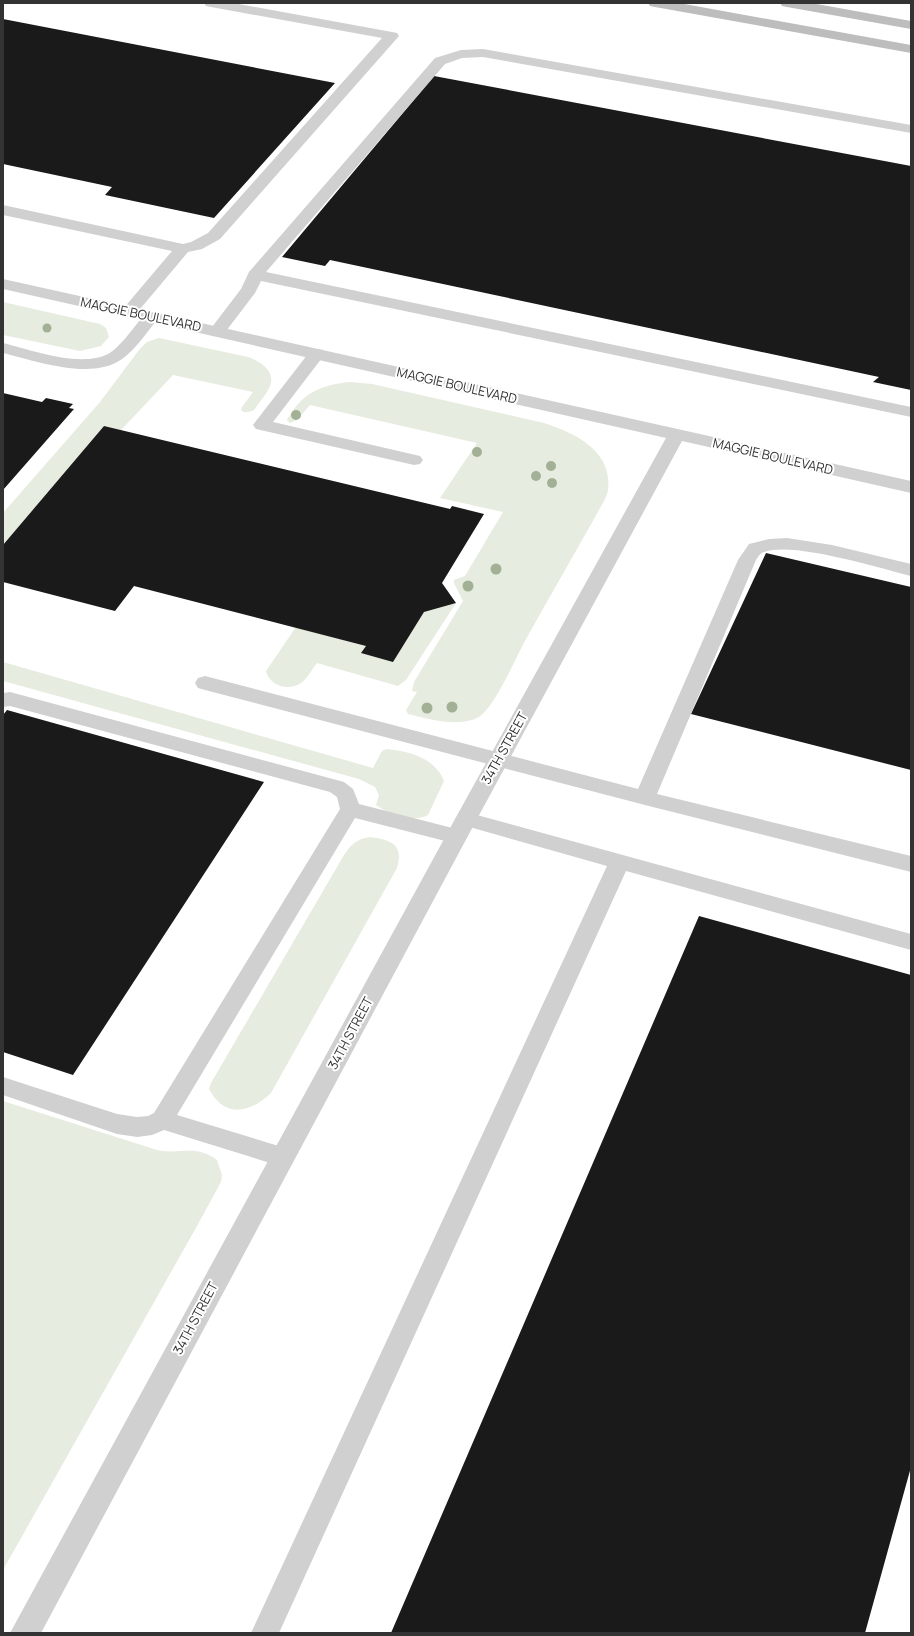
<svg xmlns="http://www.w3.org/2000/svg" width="914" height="1636" font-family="Manrope,sans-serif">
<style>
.green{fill:#e6ecdf}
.building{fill:#1a1a1a}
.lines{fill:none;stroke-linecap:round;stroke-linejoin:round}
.lane{fill:#d0d0d0;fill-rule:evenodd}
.street{fill:#d0d0d0;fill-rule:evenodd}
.secondary{fill:#bdbdbd;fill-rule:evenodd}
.tree{fill:#a2b095}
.labels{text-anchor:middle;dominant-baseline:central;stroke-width:4;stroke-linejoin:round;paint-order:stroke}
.street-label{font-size:13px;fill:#333;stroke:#fff}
</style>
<rect width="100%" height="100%" fill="#fff"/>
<path class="green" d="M 3,302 L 100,324 L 106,328 L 109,337 L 101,346 L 80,351 L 3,335 Z
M 159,338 L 248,357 C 260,361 276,371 270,386 C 267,394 259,402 254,410 C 250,412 244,414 241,410 L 242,407 L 253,392 L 173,375 L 121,430 L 104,426 L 3,545 L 3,513 L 100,402 L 139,350 L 147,342 Z
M 350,382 L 372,384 L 544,423 C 575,433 613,451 608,490 C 607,497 602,504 599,510 C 575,553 550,596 526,639 C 516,657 495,707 479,717 C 458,728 429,719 408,714 L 406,710 L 417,692 L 412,691 L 414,682 L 463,601 L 454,583 L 454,580 L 465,576 L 503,512 L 440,498 L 477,443 L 310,405 L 297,420 L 290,423 L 287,420 C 302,393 320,385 350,382 Z
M 456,603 L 406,680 L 398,686 L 317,663 C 312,669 307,679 301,683 C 288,692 269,685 266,671 L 296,627 L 366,646 L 362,653 L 393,661 L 424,612 Z
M 3,662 L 373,768 L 382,751 L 386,749 C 409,751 435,758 444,781 L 428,815 C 412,823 389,815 376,805 L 379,795 L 375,787 L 359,779 L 3,681 Z
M 370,837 C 391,840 404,844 397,868 L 271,1093 C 250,1113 225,1119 209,1089 L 211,1083 L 344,855 C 351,844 357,839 370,837 Z
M 3,1101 L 157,1150 C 180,1155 195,1144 217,1160 L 222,1175 L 221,1182 L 197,1226 L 3,1570 Z"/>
<path class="building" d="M 3,19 L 335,83 L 214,218 L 105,195 L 112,187 L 3,164 Z
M 434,76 L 911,166 L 911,390 L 873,382 L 879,377 L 330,260 L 325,266 L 282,257 Z
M 3,393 L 42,402 L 46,398 L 73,404 L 69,408 L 74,409 L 3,490 Z
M 104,426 L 450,509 L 452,506 L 484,514 L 442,583 L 456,603 L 424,612 L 393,662 L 361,653 L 366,646 L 134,586 L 115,611 L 3,582 L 3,545 Z
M 766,553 L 911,587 L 911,770 L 691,714 Z
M 7,710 L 264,782 L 73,1075 L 3,1052 L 3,715 Z
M 699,916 L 911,975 L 911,1467 L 865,1633 L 391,1633 Z"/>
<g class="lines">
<path class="lane" d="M 204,3 L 233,3 L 392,32 L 397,33 L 399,36 L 220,239 L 202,249 L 188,252 L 135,315 L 129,317 L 123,315 L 121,312 L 123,309 L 172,251 L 3,215 L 3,205 L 183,244 L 191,242 L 208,233 L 382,38 L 211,7 L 206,6 Z
M 483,49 L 911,125 L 911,133 L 483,57 L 462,58 L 445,64 L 266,272 L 911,407 L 911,417 L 261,281 L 255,293 L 223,335 L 217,336 L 211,335 L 209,331 L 241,289 L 249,272 L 435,58 L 461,50 Z
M 151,312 L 157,314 L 159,317 L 157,320 C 146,333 136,349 122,359 C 91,381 36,361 3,353 L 3,343 C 32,350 80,368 108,354 C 121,347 135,325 145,314 Z
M 317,349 L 323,350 L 325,354 L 273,422 L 420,456 L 423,460 L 420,464 L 414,465 L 256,429 L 253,425 L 256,421 L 311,350 Z
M 787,538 L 832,545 L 911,564 L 911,576 C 880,568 792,541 764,552 C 760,553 758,557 756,560 L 657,794 L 911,856 L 911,872 L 645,805 L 205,690 L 198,688 L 195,683 L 198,678 L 205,676 L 638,789 L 738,560 L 749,544 L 769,539 Z
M 10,692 L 344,782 L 353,789 L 359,804 L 464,831 L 468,836 L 464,841 L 457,844 L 355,818 L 177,1115 L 292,1150 L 295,1157 L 292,1164 L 283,1167 L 164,1130 L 152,1135 L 137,1137 L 117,1134 L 3,1095 L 3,1077 L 117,1114 L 137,1117 L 148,1116 L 154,1113 L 340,809 L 337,797 L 330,792 L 10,706 L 3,707 L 3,693 Z
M 466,812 L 911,934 L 911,950 L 626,871 L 279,1633 L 251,1633 L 607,866 L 459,824 L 455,819 L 459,814 Z"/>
<path class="street" d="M 3,279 L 911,481 L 911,493 L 682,441 L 477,819 L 41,1633 L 10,1633 L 455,819 L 666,438 L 3,289 Z"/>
<path class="secondary" d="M 648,3 L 679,3 L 911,45 L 911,53 L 655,7 L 650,6 Z
M 780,3 L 811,3 L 911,21 L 911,29 L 787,7 L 782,6 Z"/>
</g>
<g class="tree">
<circle cx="47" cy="328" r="4.5"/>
<circle cx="296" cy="415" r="5"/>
<circle cx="477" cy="452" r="5"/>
<circle cx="551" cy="466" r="5"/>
<circle cx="536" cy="476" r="5"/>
<circle cx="552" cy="483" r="5"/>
<circle cx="496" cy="569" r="5.5"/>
<circle cx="468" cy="586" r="5.5"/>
<circle cx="452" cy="707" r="5.5"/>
<circle cx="427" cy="708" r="5.5"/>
</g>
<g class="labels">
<g class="street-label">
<text transform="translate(141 314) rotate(12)">MAGGIE BOULEVARD</text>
<text transform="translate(457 385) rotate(13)">MAGGIE BOULEVARD</text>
<text transform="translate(773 456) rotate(13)">MAGGIE BOULEVARD</text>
<text transform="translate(504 748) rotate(-61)">34TH STREET</text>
<text transform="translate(350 1033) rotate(-62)">34TH STREET</text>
<text transform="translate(195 1318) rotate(-62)">34TH STREET</text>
</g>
</g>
<rect width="914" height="1636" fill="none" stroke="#333333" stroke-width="8"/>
</svg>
